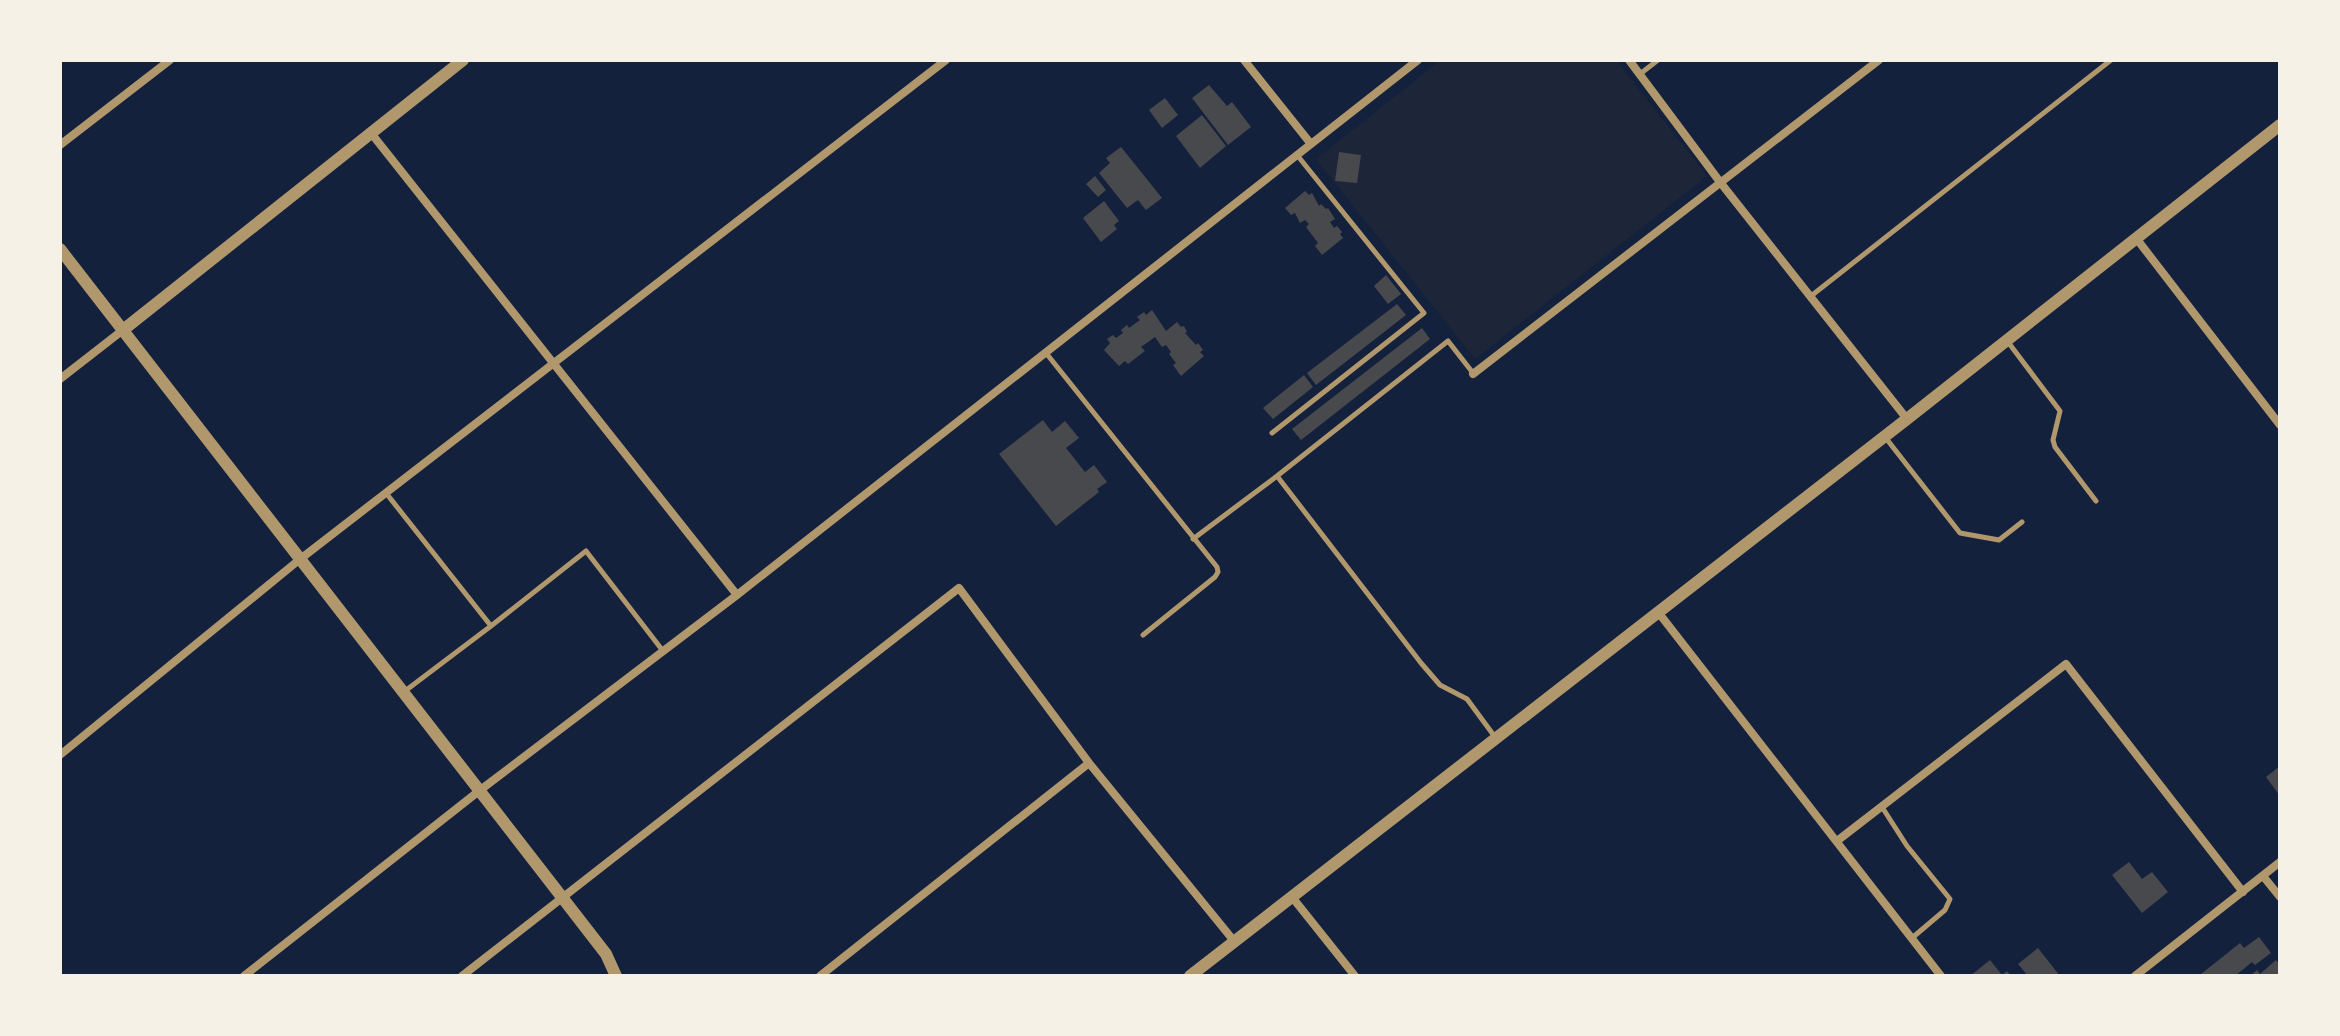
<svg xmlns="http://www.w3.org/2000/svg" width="2340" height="1036" font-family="Literata,serif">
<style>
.green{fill:#1d2539}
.building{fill:#48494c}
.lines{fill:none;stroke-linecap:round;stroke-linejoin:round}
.service{stroke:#b1986c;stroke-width:5}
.minor{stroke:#b1986c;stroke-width:8}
.tertiary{stroke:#b1986c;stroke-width:12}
</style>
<rect width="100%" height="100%" fill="#14213d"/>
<path class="green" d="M 1441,60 L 1616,60 L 1707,176 L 1475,359 L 1316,159 Z"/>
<path class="building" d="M 1209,85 L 1227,106 L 1232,102 L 1251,127 L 1228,145 L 1192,98 Z
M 1165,98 L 1178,115 L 1162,128 L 1149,110 Z
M 1202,115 L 1226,146 L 1200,168 L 1176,136 Z
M 1121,147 L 1162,198 L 1146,210 L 1138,200 L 1127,208 L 1099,173 L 1110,163 L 1106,158 Z
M 1339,152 L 1361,155 L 1357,183 L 1335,181 Z
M 1095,176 L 1106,190 L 1098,197 L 1086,184 Z
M 1305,191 L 1309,195 L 1312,193 L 1319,206 L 1321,204 L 1326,209 L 1328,208 L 1335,219 L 1330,222 L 1334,228 L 1337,226 L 1342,232 L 1340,234 L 1343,238 L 1322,255 L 1315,246 L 1318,243 L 1306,227 L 1309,224 L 1305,220 L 1300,223 L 1295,213 L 1291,215 L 1285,208 Z
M 1104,201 L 1119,221 L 1114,225 L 1117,229 L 1101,242 L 1083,218 Z
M 1386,275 L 1401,294 L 1388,304 L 1374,286 Z
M 1397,304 L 1406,315 L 1316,385 L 1307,373 Z
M 1152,310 L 1166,331 L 1177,322 L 1181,327 L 1184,326 L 1187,332 L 1185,333 L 1196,345 L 1198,343 L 1203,350 L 1200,352 L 1204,356 L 1181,376 L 1173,365 L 1176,363 L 1169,354 L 1171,352 L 1166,345 L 1162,347 L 1155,337 L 1141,347 L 1145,351 L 1128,364 L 1125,361 L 1119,366 L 1104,350 L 1110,343 L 1107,339 L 1113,335 L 1116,338 L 1123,333 L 1121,330 L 1127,325 L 1129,328 L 1140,320 L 1137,317 L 1144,312 L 1146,315 Z
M 1422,328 L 1430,339 L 1301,440 L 1292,429 Z
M 1304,375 L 1313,387 L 1273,419 L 1263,408 Z
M 1043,420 L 1052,432 L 1065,421 L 1079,438 L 1066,448 L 1085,472 L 1094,465 L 1107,482 L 1097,489 L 1099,492 L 1056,526 L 999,454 Z
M 2280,766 L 2280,796 L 2266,777 Z
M 2129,862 L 2142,879 L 2152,872 L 2168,892 L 2142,913 L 2112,875 Z
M 2259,937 L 2271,953 L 2255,965 L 2252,962 L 2235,976 L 2201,974 L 2240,943 L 2244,948 Z
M 2038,948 L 2060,976 L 2028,976 L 2018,964 Z
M 1990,960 L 2002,975 L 2007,971 L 2011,976 L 1970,976 Z
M 2276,960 L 2280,965 L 2280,976 L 2250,976 L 2257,970 L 2260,974 Z"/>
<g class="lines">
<path class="service" d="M 1640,74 L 1658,60
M 1811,296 L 2111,60
M 2008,342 L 2060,411 L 2053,440 L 2055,447 L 2096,501
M 1046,353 L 1217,567 L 1218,572 L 1215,577 L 1143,635
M 1473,373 L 1448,341 L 1277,476 L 1421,663 L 1440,685 L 1467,699 L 1495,737
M 1272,433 L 1424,313 L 1297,155
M 1885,437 L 1960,533 L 1999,540 L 2022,522
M 386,493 L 491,626 L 586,551 L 663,651
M 1193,539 L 1277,476
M 405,691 L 491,626
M 1882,807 L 1907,846 L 1950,899 L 1945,910 L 1912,938"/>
<path class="minor" d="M 1244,60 L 1311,144
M 1629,60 L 1720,182 L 1907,419
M 371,133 L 737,595
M 60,145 L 170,60
M 2136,238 L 2280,425
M 1473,374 L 1879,60
M 60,379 L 123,330
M 1658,612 L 1941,976
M 60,755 L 299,560 L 946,60
M 1837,841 L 2066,664 L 2243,892
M 2263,876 L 2280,897
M 1292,897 L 1355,976
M 244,976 L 479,791 L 737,595 L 1418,60
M 462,976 L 959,588 L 1089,763 L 1234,941
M 820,976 L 1089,763
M 2135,976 L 2280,862"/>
<path class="tertiary" d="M 60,249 L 606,954 L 616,976
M 123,330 L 463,60
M 1190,976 L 1907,419 L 2280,125"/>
</g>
<rect width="2340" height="1036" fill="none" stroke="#f6f1e7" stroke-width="124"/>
</svg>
